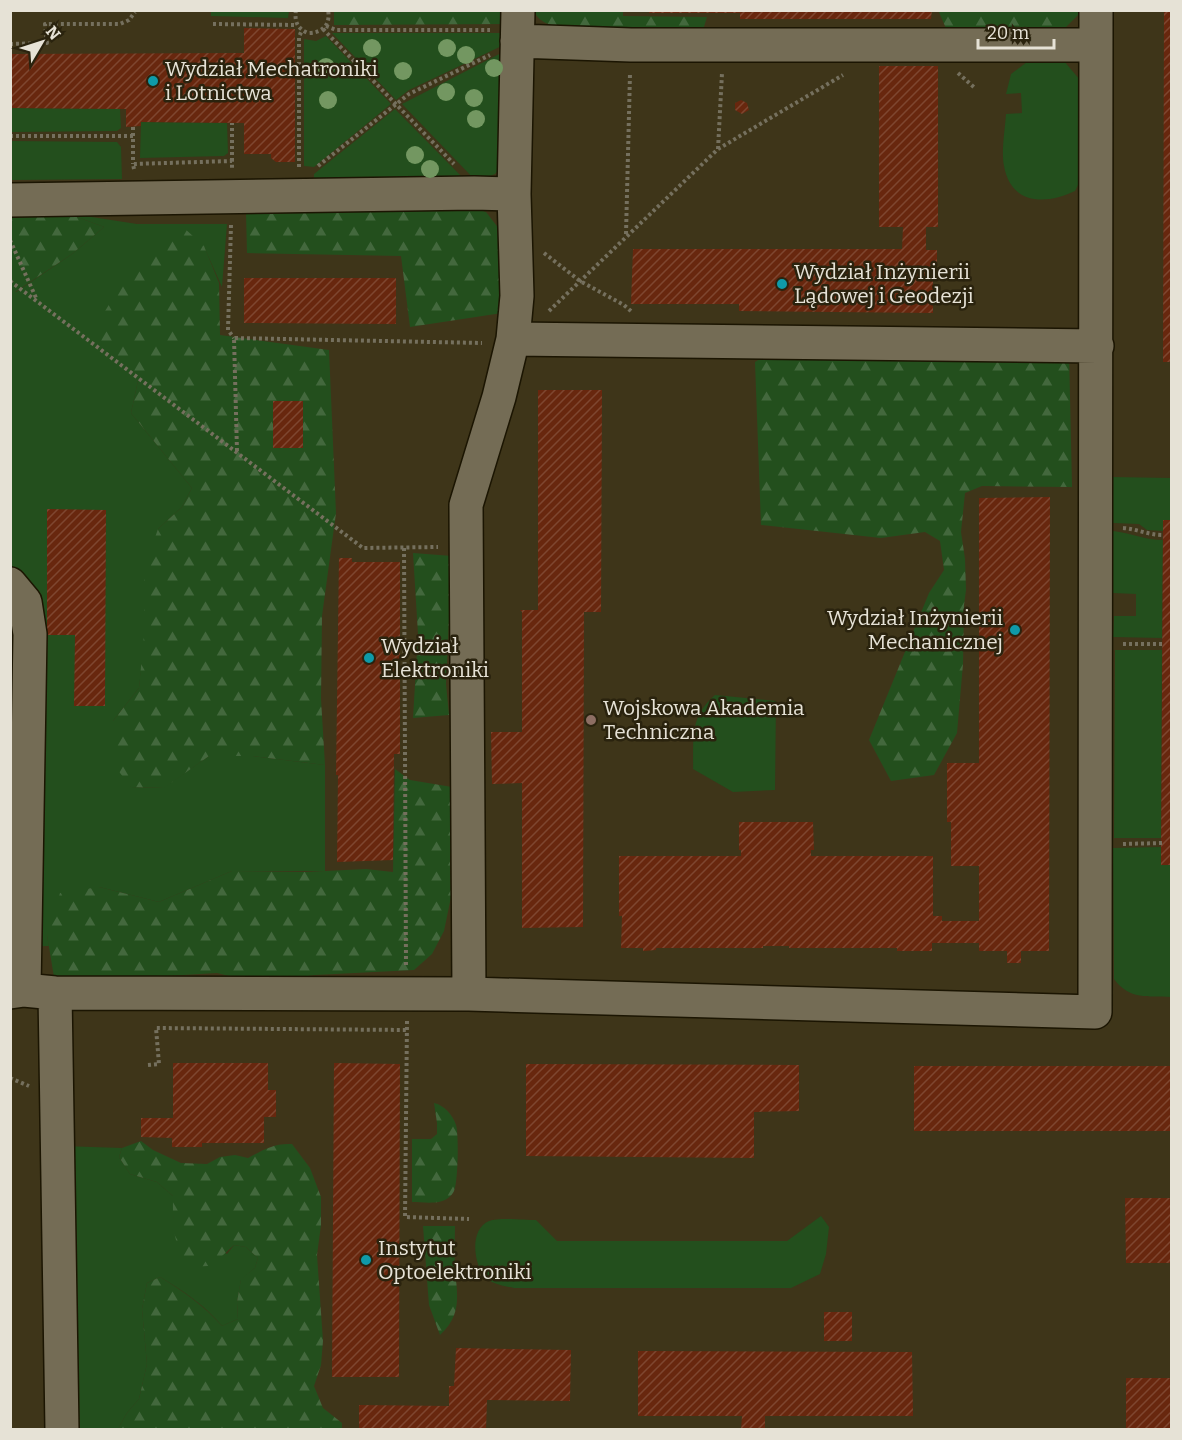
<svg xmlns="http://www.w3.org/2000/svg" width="1182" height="1440" font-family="Bitter,serif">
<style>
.built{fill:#3e3519}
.green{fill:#234f1d}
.forest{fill:url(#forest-firs)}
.building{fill:url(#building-hatch)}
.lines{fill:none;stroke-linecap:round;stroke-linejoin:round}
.minor-casing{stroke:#1b1502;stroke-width:36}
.path{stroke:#75705e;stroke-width:4;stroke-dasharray:3 3;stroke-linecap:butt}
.minor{stroke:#746c55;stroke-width:33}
.tree{fill:#739761}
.culture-dot{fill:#0f9aa8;stroke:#2a230e;stroke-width:2}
.education-dot{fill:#8d6e63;stroke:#2a230e;stroke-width:2}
.labels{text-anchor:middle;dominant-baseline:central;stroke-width:5;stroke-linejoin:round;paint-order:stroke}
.poi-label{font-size:21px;fill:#e6e2d6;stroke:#2a230e;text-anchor:start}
</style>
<defs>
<pattern id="forest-firs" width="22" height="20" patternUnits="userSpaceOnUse" patternTransform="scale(1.5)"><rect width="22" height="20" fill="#234f1d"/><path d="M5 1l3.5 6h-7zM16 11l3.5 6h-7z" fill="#43683d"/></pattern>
<pattern id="building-hatch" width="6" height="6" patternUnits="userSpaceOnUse" patternTransform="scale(1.5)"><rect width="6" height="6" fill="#68270e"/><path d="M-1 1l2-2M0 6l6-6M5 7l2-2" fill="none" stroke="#7e4630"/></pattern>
</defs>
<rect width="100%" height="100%" fill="#342d18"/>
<path class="built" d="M 11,11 L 1171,11 L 1171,1429 L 11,1429 Z"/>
<path class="green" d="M 211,11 L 211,10 L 289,11 L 288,18 L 211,16 Z
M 332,33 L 509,33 L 508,43 L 409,90 L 396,100 Z
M 326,36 L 391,104 L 314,167 L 304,166 L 304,39 L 316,41 Z
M 507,50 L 501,167 L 495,174 L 476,181 L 402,104 Z
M 1041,58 L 1064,61 L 1080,80 L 1079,183 L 1075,191 C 1046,205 1011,205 1004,166 C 1001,151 1005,130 1006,114 L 1022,113 L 1021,93 L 1006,94 L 1011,74 L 1027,62 Z
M 10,108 L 120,109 L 121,128 L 117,131 L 11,132 Z
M 395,109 L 463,178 L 314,180 L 314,174 Z
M 141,122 L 227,123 L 228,153 L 224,156 L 140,158 Z
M 11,141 L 117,142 L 121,147 L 122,179 L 11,180 Z
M 66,213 L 137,224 L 227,224 L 222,287 L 204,247 L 138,381 L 131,413 L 192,488 L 182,507 L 158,529 L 139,688 L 113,721 L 131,787 L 163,788 L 209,756 L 253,756 L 325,765 L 325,871 L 232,871 L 159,902 L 99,887 L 47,935 L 49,946 L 11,947 L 11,292 L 16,292 L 72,254 L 104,227 Z
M 1112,477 L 1171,478 L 1171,520 L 1163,520 L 1163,531 L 1147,530 L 1139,524 L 1113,523 Z
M 1113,531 C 1131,533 1145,540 1163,540 L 1162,638 L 1113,637 L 1114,616 L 1136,616 L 1136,594 L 1113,593 Z
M 1115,650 L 1162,650 L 1161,838 L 1114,838 Z
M 715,695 L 776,701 L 775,790 L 733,792 L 693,769 C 694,737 689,718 715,695 Z
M 1161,847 L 1161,865 L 1171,865 L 1171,997 C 1148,996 1129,1000 1114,979 L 1113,848 Z
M 62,1146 L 122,1148 L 119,1157 L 130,1174 L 157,1182 L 173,1196 L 173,1218 L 227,1254 L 234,1245 L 246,1247 L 258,1258 L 255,1268 L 241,1280 L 237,1302 L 238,1319 L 222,1326 C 205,1305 183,1291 160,1277 L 147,1283 L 142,1309 L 147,1364 L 139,1399 L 127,1413 L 118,1429 L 71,1429 Z
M 821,1216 L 829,1227 L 826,1254 L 820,1274 L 791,1288 L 514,1288 C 504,1286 491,1284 484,1276 C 473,1261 470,1229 489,1221 C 499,1217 524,1220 536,1220 L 557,1241 L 787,1241 Z"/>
<path class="forest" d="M 623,10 L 623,16 L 707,17 L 703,30 L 563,28 C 551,25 539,23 534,11 Z
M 938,10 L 1078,11 L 1078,15 L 1064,29 L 948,33 Z
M 334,11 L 506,11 L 506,24 L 334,25 Z
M 472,208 L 486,212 L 503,234 L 502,313 L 410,327 L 401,256 L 247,253 L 246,213 Z
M 66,213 L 104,227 L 72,254 L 15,292 L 11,292 L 11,215 Z
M 184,228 L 204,246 L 219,283 L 220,335 L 329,350 L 336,513 L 322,616 L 321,699 L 325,765 L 253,756 L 209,756 L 164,788 L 131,787 L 113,764 L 113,721 L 139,688 L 144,635 L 144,569 L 158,529 L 182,507 L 192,488 L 131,413 L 138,381 L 86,342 L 118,290 L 162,239 Z
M 1069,351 L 1072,487 L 982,486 L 965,493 L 961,532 L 965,559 L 966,590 L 964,605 L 963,664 L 957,733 L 934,775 L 891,781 L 869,740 L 929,593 L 944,570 L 940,541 L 925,532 L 881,538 L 761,525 L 755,362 L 770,353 Z
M 413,553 L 452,556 L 446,684 L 449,715 L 413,718 L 418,634 Z
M 395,769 L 410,780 L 452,787 L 454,816 L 450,861 L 451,897 L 444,931 L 432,954 L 414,970 L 315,975 L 258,983 L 217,973 L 98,980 L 54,977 L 47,935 L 60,893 L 99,887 L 159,902 L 232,871 L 305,872 L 366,869 L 393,872 Z
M 434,1103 C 444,1105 453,1115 456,1125 C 459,1134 458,1183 454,1191 C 454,1192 449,1198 448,1198 C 440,1205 422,1202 412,1202 L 412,1139 L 431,1139 L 437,1134 L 437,1123 Z
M 141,1141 L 153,1150 L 181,1163 L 207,1164 L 220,1157 L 235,1155 L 248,1158 C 263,1150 274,1143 292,1144 L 310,1168 L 321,1197 L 321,1225 L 317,1255 L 323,1341 L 321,1365 L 314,1386 L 323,1408 L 342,1423 L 342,1429 L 118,1429 L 127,1413 L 139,1399 L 147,1364 L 142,1309 L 147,1283 L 160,1277 C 184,1292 203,1305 222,1326 L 238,1319 L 237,1302 L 241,1279 L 255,1268 L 258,1258 L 246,1247 L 234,1245 L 211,1266 C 205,1266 197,1267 192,1264 C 171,1251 173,1218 173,1196 L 157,1182 L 130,1174 L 119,1157 L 122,1148 Z
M 423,1226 L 455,1226 C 455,1239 454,1252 455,1264 C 456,1293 464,1313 440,1335 L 429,1305 Z"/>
<path class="building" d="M 649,10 L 932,10 L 931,19 L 740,19 L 740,13 L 649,13 Z
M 1164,10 L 1172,10 L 1172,362 L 1163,362 Z
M 244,28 L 295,29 L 295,162 L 276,162 L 271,158 L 271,154 L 244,154 L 244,123 L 141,122 L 141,126 L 126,127 L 126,109 L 10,108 L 10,54 L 244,53 Z
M 879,66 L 938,66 L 938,227 L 926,227 L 926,250 L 937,250 L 937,264 L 933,264 L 933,313 L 739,311 L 739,304 L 631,304 L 633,249 L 902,249 L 903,227 L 879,227 Z
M 741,100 L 747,103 L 749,110 L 742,114 L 735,110 L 735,103 Z
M 244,278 L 396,278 L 396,324 L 244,323 Z
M 538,390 L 602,390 L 601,612 L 584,612 L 583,927 L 522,928 L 522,783 L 492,784 L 491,732 L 522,732 L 522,612 L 520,610 L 538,610 Z
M 273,401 L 303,401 L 303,448 L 273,448 Z
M 1050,497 L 1049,951 L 1021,951 L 1021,963 L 1007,963 L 1007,951 L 979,951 L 979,943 L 932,943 L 932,951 L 897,951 L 897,948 L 789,948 L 789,946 L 763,946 L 763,948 L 656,948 L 656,950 L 643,951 L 643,948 L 621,948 L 622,916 L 619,916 L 619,856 L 741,856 L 741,850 L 739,850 L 739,822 L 813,822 L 814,850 L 811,850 L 811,856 L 933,856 L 933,916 L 942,916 L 942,921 L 979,921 L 979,866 L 951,866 L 951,822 L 947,822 L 947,763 L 979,763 L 979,498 Z
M 47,509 L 106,510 L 105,706 L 74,706 L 75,635 L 47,635 Z
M 1163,520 L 1172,520 L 1172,865 L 1161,865 Z
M 339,558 L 352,558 L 352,562 L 400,562 L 400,754 L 394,754 L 393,860 L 337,862 L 338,775 L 336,775 Z
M 173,1063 L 268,1063 L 268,1090 L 276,1090 L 276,1117 L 264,1117 L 264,1143 L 202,1143 L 202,1147 L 172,1147 L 172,1138 L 141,1137 L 141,1118 L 173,1118 Z
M 334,1063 L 400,1064 L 399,1377 L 332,1377 Z
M 526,1064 L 799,1065 L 799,1111 L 754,1112 L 754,1158 L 526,1156 Z
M 914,1066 L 1172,1066 L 1172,1131 L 914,1131 Z
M 1125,1198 L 1172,1198 L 1172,1263 L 1126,1263 Z
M 824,1312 L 852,1312 L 852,1341 L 824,1341 Z
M 456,1348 L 571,1350 L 570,1401 L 487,1400 L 486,1430 L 359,1430 L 359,1405 L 449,1406 L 449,1386 L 454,1386 Z
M 638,1351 L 912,1352 L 913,1416 L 765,1416 L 765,1430 L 741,1430 L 742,1416 L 638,1416 Z
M 1126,1378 L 1172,1378 L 1172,1430 L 1126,1430 Z"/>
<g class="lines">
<defs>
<path id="minor" d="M 517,41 L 631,45 L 1096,45
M 514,194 L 518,10
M 10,200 L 474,193 L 514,194 L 517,296 L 513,339 L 499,397 L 466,505 L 469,994
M 513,339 L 1097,346
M 10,584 L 25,602 L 30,634 L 24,990
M 10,992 L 24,990 L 55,993 L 469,994 L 1095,1012 L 1096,10
M 55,993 L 62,1430"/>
</defs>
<use href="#minor" class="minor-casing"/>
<path class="path" d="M 296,10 C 294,22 298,29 308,33 C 322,33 331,25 328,10
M 213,24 L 297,25
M 326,26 L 336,30 L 490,30
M 323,29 L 454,164
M 10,44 L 47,43 L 45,24 L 120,24 L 129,20 L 135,12
M 958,73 L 975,88
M 133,127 L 133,136
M 10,136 L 133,136 L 133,164
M 718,149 L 722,73
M 232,161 L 232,123
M 318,166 L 409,94 L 490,55
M 299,167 L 299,37 L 302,30
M 134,169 L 133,164 L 232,161 L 232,169
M 231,225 L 228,330 L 234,338
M 626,234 L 630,74
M 10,240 L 37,300
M 544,253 L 580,281 L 624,305 L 632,312
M 10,281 L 363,548 L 438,547
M 549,311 L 718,149 L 843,75
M 237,451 L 234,338 L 482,343
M 1123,528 C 1137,529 1148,535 1163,535
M 404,548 L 406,965
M 1123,644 L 1162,644
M 1123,844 L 1162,843
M 407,1021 L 405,1217 L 469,1219
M 148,1065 L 159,1064 L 156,1028 L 407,1030
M 10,1078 L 29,1086"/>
<use href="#minor" class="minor"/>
</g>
<g class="tree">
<circle cx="372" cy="48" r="9"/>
<circle cx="447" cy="48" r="9"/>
<circle cx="466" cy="55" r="9"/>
<circle cx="326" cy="67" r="9"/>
<circle cx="494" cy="68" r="9"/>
<circle cx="403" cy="71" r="9"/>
<circle cx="446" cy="92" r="9"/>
<circle cx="474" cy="98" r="9"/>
<circle cx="328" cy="100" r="9"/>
<circle cx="476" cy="119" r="9"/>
<circle cx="415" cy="155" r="9"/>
<circle cx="430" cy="169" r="9"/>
</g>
<g class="culture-dot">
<circle cx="153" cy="81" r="6"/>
<circle cx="782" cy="284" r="6"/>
<circle cx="1015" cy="630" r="6"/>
<circle cx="369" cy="658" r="6"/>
<circle cx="366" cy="1260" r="6"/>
</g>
<circle class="education-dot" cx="591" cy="720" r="6"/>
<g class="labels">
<g class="poi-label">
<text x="165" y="69">Wydział Mechatroniki<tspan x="165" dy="24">i Lotnictwa</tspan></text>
<text x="794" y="272">Wydział Inżynierii<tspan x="794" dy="24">Lądowej i Geodezji</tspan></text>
<text x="1003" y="618" text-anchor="end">Wydział Inżynierii<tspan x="1003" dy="24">Mechanicznej</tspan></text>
<text x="381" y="646">Wydział<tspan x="381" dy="24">Elektroniki</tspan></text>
<text x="603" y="708">Wojskowa Akademia<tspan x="603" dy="24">Techniczna</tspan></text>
<text x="378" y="1248">Instytut<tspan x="378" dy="24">Optoelektroniki</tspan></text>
</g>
</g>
<rect width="1182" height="1440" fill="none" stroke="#e6e2d6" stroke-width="24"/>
<g transform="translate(42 42) rotate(51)" stroke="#2a230e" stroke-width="4.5" paint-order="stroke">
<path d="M0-4.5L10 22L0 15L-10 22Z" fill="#e6e2d6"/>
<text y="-9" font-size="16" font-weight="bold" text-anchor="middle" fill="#e6e2d6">N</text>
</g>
<path d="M978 39v9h76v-9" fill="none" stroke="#e6e2d6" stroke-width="3"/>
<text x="987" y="39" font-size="18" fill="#e6e2d6" stroke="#2a230e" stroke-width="4.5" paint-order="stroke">20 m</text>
</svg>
